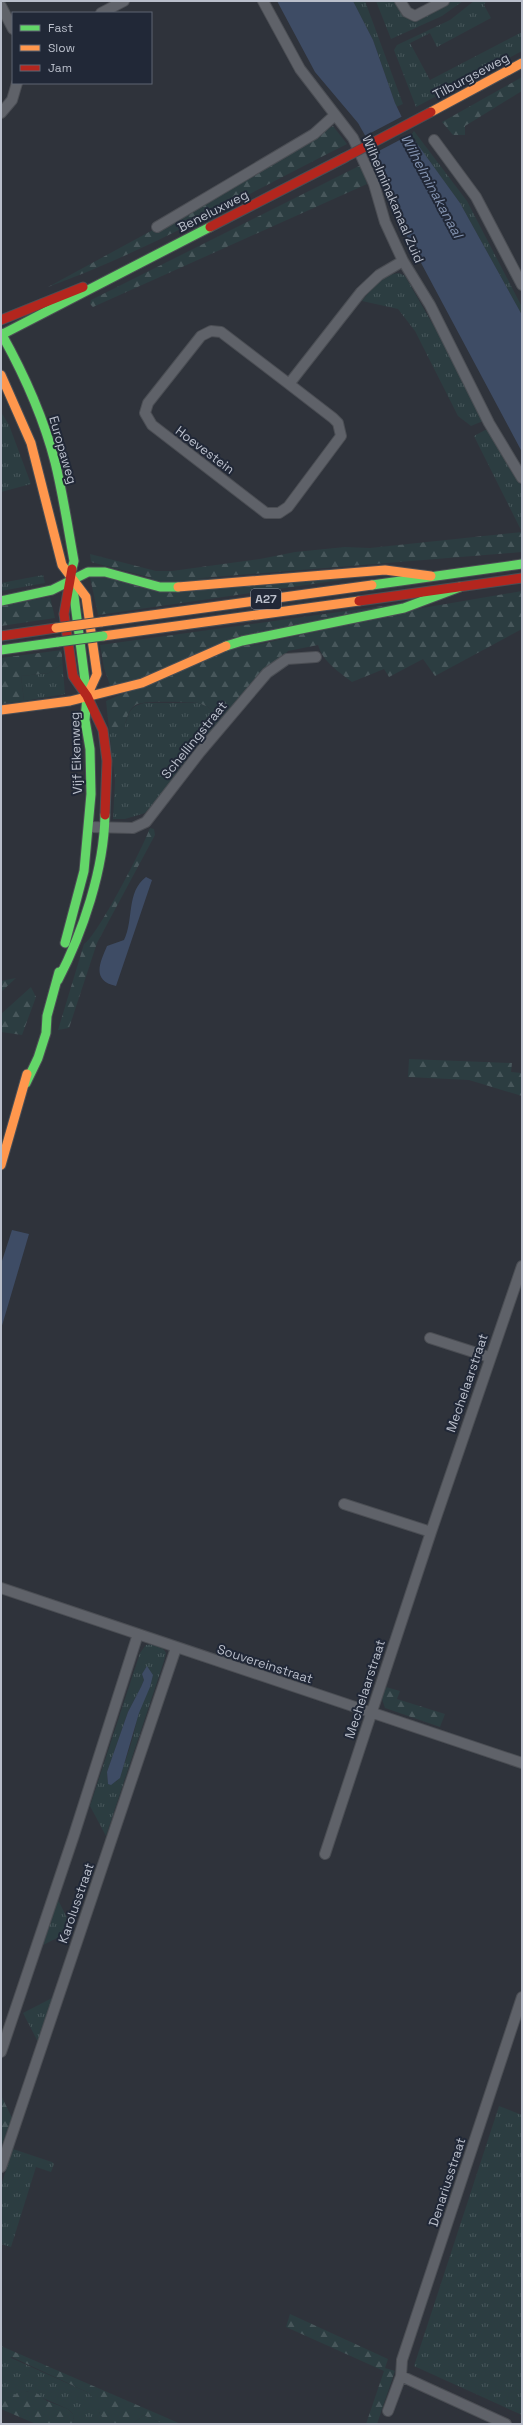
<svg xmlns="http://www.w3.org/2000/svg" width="523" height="2425" font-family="'Space Grotesk',sans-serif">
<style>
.grass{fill:url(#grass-tufts);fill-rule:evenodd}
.forest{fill:url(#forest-firs)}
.water{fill:#3e4c65}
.pier{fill:#2f333b}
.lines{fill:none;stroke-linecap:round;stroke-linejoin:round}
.street-casing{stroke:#4b4e54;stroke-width:12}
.fast-casing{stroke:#4b4e54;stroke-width:11}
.slow-casing{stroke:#4b4e54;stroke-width:11}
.jam-casing{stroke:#4b4e54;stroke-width:11}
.street{stroke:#5f6269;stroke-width:10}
.fast{stroke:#63d668;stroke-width:9}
.slow{stroke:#ff974d;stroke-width:9}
.jam{stroke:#b3261e;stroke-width:9}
.fast-bridge-casing{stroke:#4b4e54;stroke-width:11;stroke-linecap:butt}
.slow-bridge-casing{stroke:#4b4e54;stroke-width:11;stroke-linecap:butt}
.jam-bridge-casing{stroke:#4b4e54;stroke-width:11;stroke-linecap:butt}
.fast-bridge{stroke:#63d668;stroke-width:9}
.slow-bridge{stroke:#ff974d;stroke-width:9}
.jam-bridge{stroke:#b3261e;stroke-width:9}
.labels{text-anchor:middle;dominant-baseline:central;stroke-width:4;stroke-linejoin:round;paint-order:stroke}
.shield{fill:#212837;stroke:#8c929f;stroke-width:1}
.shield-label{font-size:12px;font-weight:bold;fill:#babfcb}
.street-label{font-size:13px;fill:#babfcb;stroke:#212837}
.water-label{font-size:14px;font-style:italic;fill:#8393b0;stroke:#212837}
</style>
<defs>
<pattern id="grass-tufts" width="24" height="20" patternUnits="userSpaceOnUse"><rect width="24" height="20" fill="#2c3d41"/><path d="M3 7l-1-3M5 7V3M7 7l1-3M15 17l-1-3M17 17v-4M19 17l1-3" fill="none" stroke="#48575b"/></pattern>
<pattern id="forest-firs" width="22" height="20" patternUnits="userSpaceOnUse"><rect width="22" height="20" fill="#2c3d41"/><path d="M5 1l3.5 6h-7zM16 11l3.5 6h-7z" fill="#48575b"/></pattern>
</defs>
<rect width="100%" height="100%" fill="#2f333b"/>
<path class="grass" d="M 353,1 L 365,1 L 403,104 L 396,107 L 395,103 L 373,40 Z
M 376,1 L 396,1 L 415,20 L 452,1 L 463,1 L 442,16 L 391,39 Z
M 474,1 L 486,1 L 484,5 L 491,18 L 437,47 L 430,33 L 410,43 L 430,80 L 522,32 L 522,51 L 416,107 L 394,50 L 397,45 L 450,20 Z
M 414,131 L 467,201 L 522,307 L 522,315 L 460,203 L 410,135 Z
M 399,273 L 405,276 L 443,342 L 483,421 L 471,426 L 458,416 L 415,331 L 398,309 L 362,301 C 372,288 382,275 399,273 Z
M 1,412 L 9,425 L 31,484 L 1,492 Z
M 487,429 L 522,487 L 522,532 L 474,436 Z
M 43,575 L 45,583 L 1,591 L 1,583 Z
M 62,658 L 65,694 L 24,701 L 21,676 L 49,673 L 62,664 Z
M 144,703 L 199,703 L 208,707 L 225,723 L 145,813 L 125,819 L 113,819 L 115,781 L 109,729 L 124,729 C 128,715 129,706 144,703 Z
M 154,1644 L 162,1647 L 166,1653 L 164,1661 L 106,1836 L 90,1806 L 140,1653 L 146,1645 ZM 146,1669 L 149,1671 C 151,1698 142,1697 137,1719 C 133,1740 126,1761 117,1781 L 108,1784 L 107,1772 L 128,1712 L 141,1687 L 144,1680 L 142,1674 Z
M 58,1900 L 72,1928 L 71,1931 L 43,1945 Z
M 52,1998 L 38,2042 L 23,2013 Z
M 499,2106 L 522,2115 L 522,2415 L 414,2366 Z
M 13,2149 L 52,2162 L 54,2164 L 51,2172 L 36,2167 L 11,2247 L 1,2244 L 1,2185 Z
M 9,2357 L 87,2392 L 96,2400 L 100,2414 L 121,2424 L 74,2424 L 73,2414 L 68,2409 L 27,2391 L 1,2400 L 1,2361 Z
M 143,2415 L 164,2424 L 133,2424 Z"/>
<path class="forest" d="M 522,77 L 522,91 L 465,126 L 465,135 L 453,135 L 442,122 Z
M 333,126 L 347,144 C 248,193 153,249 48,287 L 217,195 Z
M 361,165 L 367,184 L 93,307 L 90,304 L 91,300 Z
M 522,532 L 522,552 L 164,581 L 91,562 L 90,554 L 156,571 L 172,571 L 260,559 L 295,552 L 345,547 L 370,548 Z
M 90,577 L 110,578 L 348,579 L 98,615 Z
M 522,591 L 522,629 L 435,676 L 423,659 L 389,677 L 384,669 L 352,682 C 338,671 323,662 318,645 L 288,651 L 225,723 L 208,707 L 199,703 C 186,703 143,699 134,706 C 127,712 126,722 124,729 L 109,729 L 106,701 L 206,657 L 393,613 Z
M 50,597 L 55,618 L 1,626 L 1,605 Z
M 390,605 L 111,688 L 104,668 L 100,645 Z
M 62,650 L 62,664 L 49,673 L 21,676 L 24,701 L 1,704 L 1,658 Z
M 150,828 L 154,829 L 155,835 L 97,943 L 69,1028 L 58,1030 L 84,944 C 97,937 143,847 150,828 Z
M 16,978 L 1,992 L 1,981 Z
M 31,987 L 36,997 L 22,1035 L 1,1032 L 1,1014 Z
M 409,1059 L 512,1063 L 511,1072 L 522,1073 L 522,1096 L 469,1080 L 408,1077 Z
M 386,1687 L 400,1691 L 397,1699 L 445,1714 L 440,1727 L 385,1708 L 382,1699 Z
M 1,2095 L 12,2118 L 1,2147 Z
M 290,2314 L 388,2359 L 385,2368 L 395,2371 L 377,2424 L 366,2424 L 384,2371 L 286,2327 Z
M 1,2346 L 181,2424 L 164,2424 L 143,2415 L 133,2424 C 124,2424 105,2424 100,2414 C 96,2404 96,2399 87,2392 L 12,2357 L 1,2361 Z
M 24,2391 L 35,2392 L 47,2401 L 68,2409 L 73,2414 L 74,2424 L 36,2424 L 1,2409 L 1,2400 Z"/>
<path class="water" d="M 277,1 L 353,1 L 373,40 L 395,103 L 410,134 L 460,203 L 522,315 L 522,452 L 404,231 L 375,153 L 358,123 L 315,72 Z
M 146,877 L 152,880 L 116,986 C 91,980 100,963 107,946 L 124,940 C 134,920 126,892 146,877 Z
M 12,1230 L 29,1234 L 1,1329 L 1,1264 Z
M 147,1666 L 153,1675 L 150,1687 L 139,1713 L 120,1778 L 111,1785 L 108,1784 L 107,1772 L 128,1712 L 141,1687 L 144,1680 L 142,1674 Z"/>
<path class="pier" d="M 403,116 L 413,133 L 373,154 L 363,137 Z"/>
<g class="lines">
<defs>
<path id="street" d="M 263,1 L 300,69 L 353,138 L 374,184 L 385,222 L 403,261 L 430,305 L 489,423 L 522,478
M 400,1 L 407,12 L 415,16 L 444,1
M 1,6 L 13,29
M 101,13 L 124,1
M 1,113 L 12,100 L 17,83
M 434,140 L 476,197 L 522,285
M 157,227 L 314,134 L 335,115
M 289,384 L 333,418 L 338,423 L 341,436 L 288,507 L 279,513 L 266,513 L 152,425 L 145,413 L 148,403 L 201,336 L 211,331 L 221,332 L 289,384 L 361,292 L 379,275 L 403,261
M 89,827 L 133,828 L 146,822 L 200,752 L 267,673 L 287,659 L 316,657
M 430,1338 L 489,1357
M 344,1504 L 431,1532
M 1,1588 L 522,1763
M 325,1854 L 431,1532 L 522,1266
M 1,2052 L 74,1835 L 138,1634
M 1,2167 L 176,1648
M 401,2376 L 506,2424
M 388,2411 L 401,2376 L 402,2360 L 522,1997"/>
<path id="fast" d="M 1,333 C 24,374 43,416 55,462 C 63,494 68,528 74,561 L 72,569
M 1,335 L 210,227
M 372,585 L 522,564
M 1,601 L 52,590 L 88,572 L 105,572 L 160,587 L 178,587
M 226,646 L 242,641 L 404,608 L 460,587
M 1,650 L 58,642
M 65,943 L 84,871 L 91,794 L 90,749 L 85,720 L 87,696 L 73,588
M 58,980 C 83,932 104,869 105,815
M 26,1083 L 38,1058 L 46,1033 L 47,1016 L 59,972"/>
<path id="slow" d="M 431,112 L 522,63
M 1,375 L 31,443 L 62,565 L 86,597 L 97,674 L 87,696
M 178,587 L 385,570 L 431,576
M 101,622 L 372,585
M 103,636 L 359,601
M 1,710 L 70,701 L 142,683 L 226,646
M 1,1165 L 27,1074"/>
<path id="jam" d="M 210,227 L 344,158
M 1,320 L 83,287
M 72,569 L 64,614 L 73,676 L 87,696 L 103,730 L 107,761 L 105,815
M 359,601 L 522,578
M 1,636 L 56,628"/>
</defs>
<use href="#street" class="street-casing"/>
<use href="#fast" class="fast-casing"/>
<use href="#slow" class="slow-casing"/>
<use href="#jam" class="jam-casing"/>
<use href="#street" class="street"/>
<use href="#fast" class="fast"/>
<use href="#slow" class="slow"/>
<use href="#jam" class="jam"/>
<defs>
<path id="fast-bridge" d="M 58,642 L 103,636"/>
<path id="slow-bridge" d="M 56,628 L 101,622"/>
<path id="jam-bridge" d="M 344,158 L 431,112"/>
</defs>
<use href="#fast-bridge" class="fast-bridge-casing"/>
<use href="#slow-bridge" class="slow-bridge-casing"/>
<use href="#jam-bridge" class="jam-bridge-casing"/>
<use href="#fast-bridge" class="fast-bridge"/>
<use href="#slow-bridge" class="slow-bridge"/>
<use href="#jam-bridge" class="jam-bridge"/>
</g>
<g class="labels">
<rect class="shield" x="251" y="589" width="30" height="20" rx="3"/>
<g class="shield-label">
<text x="266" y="599">A27</text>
</g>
<g class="street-label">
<text transform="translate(471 76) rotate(-28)">Tilburgseweg</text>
<text transform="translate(393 199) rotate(67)">Wilhelminakanaal Zuid</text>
<text transform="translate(213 211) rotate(-27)">Beneluxweg</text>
<text transform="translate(63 450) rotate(74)">Europaweg</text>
<text transform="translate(205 450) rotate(37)">Hoevestein</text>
<text transform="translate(194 740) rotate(-51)">Schellingstraat</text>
<text transform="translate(76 753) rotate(-92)">Vijf Eikenweg</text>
<text transform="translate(467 1383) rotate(-71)">Mechelaarstraat</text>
<text transform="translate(265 1664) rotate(18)">Souvereinstraat</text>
<text transform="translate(365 1689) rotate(-72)">Mechelaarstraat</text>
<text transform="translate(76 1903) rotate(-71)">Karolusstraat</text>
<text transform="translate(447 2182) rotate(-72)">Denariusstraat</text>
</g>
<g class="water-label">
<text transform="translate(432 186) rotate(62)">Wilhelminakanaal</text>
</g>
</g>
<rect width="523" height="2425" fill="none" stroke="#babfcb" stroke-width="4"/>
<rect x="12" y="12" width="140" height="72" fill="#212837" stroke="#5e6472"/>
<rect x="20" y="25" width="20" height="6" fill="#63d668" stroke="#5e6472"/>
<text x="48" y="32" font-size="12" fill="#babfcb">Fast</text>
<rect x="20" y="45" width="20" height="6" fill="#ff974d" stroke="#5e6472"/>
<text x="48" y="52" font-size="12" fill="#babfcb">Slow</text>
<rect x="20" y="65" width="20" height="6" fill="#b3261e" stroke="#5e6472"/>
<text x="48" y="72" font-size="12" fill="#babfcb">Jam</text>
</svg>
